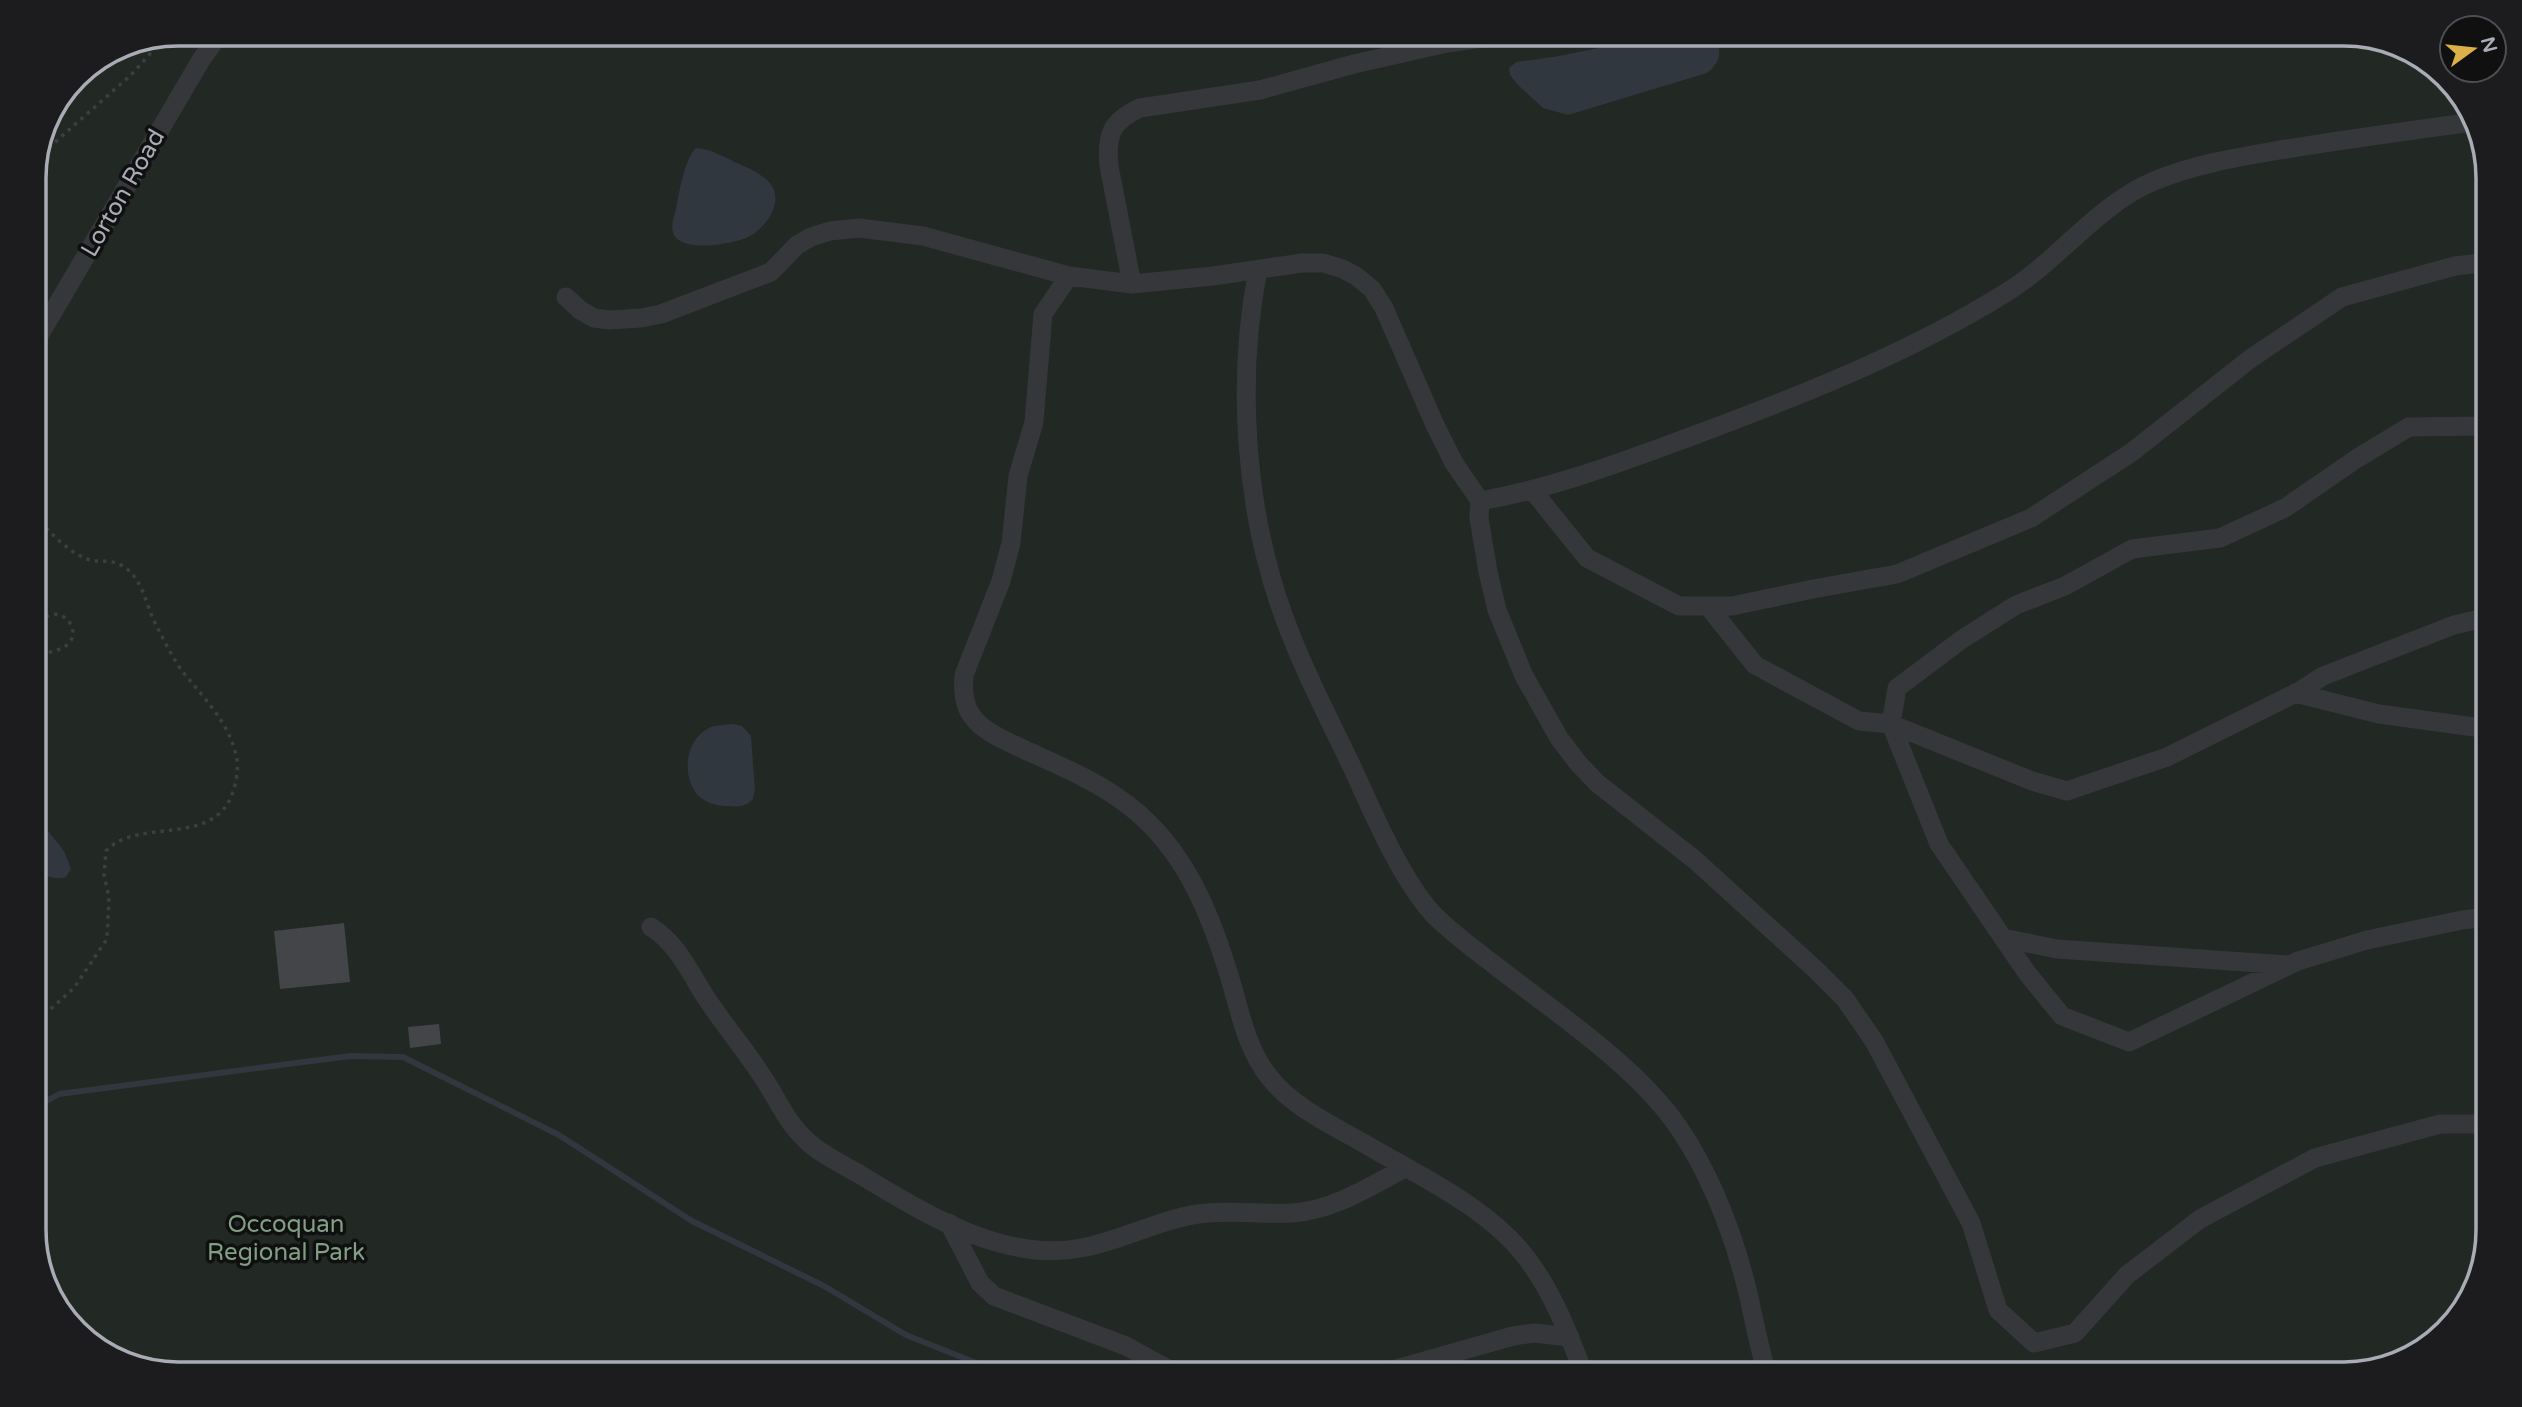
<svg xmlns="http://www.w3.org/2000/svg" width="2522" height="1407" font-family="'Varela Round',sans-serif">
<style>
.green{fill:#222823}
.water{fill:#30373e}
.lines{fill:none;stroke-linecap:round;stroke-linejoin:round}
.stream{stroke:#30373e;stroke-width:6}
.building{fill:#444549}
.path{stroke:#3d3e42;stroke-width:3.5;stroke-dasharray:3.5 5;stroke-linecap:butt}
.minor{stroke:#36373b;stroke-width:19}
.labels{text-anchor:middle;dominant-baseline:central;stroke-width:7;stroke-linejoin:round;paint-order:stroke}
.street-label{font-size:24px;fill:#a9acb5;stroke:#101011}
.park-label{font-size:24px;fill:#829e85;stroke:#101011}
.rim{fill:none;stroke:#a9acb5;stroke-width:3.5}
</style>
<rect width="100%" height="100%" fill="#151516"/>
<path class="green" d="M 177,33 L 2345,33 L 2416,52 L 2465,98 L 2488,168 L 2489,1230 L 2470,1301 L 2417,1354 L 2345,1374 L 177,1374 L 106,1355 L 57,1309 L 34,1239 L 34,168 L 48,114 L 76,75 L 122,44 Z"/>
<path class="water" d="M 1655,33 L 1716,33 C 1721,51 1722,61 1707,73 L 1568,115 L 1543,108 L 1518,85 L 1510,75 L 1509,68 L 1516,62 C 1564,57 1609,46 1655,33 Z
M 696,148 C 713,149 731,161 746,167 C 755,171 767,178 772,186 C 783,204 765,228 750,236 C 736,244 683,253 674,235 C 670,226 674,217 676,209 C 679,193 685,158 696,148 Z
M 733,724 L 742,726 L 751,736 L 755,790 L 753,799 C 745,807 738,807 727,806 C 718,806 709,804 701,798 C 680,781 684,738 711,727 C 717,725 726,725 733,724 Z
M 34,813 L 64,851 L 71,869 L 66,877 C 54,881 41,875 34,865 Z"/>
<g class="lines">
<path class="stream" d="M 34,1108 L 59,1094 L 350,1056 L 403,1057 L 559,1135 L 692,1221 L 824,1286 L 906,1335 L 1004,1374"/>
</g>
<path class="building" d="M 344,923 L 350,982 L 280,989 L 274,931 Z
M 439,1024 L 441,1044 L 410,1048 L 408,1027 Z"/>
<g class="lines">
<path class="path" d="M 36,159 L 131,75 L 167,35
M 34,516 C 50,531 66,551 87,559 C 101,564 112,557 127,569 C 144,583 146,606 156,625 C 164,640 172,657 182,671 C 203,697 228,721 236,755 C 240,769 235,793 226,806 C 200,843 134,820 106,851 L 104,875 L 109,897 L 107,939 L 74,988 L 34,1024
M 34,629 C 40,625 43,617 50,615 C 66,610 80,631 69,643 C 61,652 44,652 34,658
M 34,703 L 37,702 L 37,690"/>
<path class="minor" d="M 1258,270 C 1236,380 1245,511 1284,617 C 1303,669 1329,719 1353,769 C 1373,813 1401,879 1433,914 C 1451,932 1472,948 1492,963 C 1553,1011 1635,1064 1679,1128 C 1712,1177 1734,1236 1748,1293 C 1754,1320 1759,1347 1767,1374
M 1069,276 L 1043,314 L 1034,422 L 1018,476 L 1011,543 L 1001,581 L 964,675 C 963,689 963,704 972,716 C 984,733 1007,741 1025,750 C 1060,766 1097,781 1128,805 C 1186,849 1212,917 1232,985 C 1241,1017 1248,1051 1270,1078 C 1294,1108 1332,1125 1365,1144 C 1419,1176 1490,1208 1528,1260 C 1553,1293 1569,1335 1584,1374
M 1132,284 L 1109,166 C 1106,135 1111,121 1140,108 L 1260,90 L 1354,64 L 1447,43 L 1520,33
M 566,297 L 580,310 L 594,318 L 609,320 L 641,318 L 661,314 L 771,272 L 797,245 L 811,237 L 830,231 L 859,228 L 923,236 L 1069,276 L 1132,284 L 1213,276 L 1302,263 L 1323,263 L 1343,269 L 1356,276 L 1372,289 L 1384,308 L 1435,425 L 1454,463 L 1480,501 L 1479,518 L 1488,572 L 1497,610 L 1524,676 L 1559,738 L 1578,763 L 1597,783 L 1695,860 L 1816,970 L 1845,999 L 1874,1041 L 1971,1223 L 1998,1310 L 2034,1343 L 2075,1333 L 2127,1275 L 2200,1219 L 2315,1158 L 2440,1124 L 2489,1124
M 34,356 L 40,334 L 201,60 L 220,33
M 1533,491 L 1587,558 L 1679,606 L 1732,606 L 1813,589 L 1897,574 L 2031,518 L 2132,452 L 2250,359 L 2342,297 L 2455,266 L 2488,262
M 1480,501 C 1553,488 1619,463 1687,438 C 1797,397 1908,354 2007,292 C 2059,260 2097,205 2154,181 C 2193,165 2233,158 2274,151 C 2340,140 2407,131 2473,122
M 1708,606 L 1755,665 L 1859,721 L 1891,724 L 1897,688 L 1961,640 L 2016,605 L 2065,586 L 2132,549 L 2220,538 L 2285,508 L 2356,459 L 2409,427 L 2489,426
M 2295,693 L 2379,714 L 2489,729
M 1891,724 L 1939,844 L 2027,973 L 2062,1016 L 2129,1042 L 2298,961 L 2367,940 L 2462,920 L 2489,917
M 1891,724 L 2032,781 L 2067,791 L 2167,757 L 2300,691 L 2323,676 L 2454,625 L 2489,617
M 651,927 C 676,943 688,968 703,993 C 722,1023 745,1049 764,1079 C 778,1100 787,1123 806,1140 C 820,1154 842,1164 859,1174 C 924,1213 1003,1263 1081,1248 C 1121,1241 1157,1220 1198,1214 C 1229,1209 1262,1215 1293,1213 C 1334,1210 1370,1186 1405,1168
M 2003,938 L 2057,949 L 2289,965
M 949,1223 L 980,1283 L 994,1296 L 1126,1346 L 1177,1374
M 1379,1374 L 1513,1336 L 1534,1333 L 1570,1337"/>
</g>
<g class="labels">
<g class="street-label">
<text transform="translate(123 193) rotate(-60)">Lorton Road</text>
</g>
<g class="park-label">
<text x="286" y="1224">Occoquan<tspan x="286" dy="28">Regional Park</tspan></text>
</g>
</g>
<path d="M0 0H2522V1407H0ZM178 46H2344A132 132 0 0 1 2476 178V1230A132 132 0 0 1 2344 1362H178A132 132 0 0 1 46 1230V178A132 132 0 0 1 178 46Z" fill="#1c1c1e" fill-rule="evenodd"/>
<path class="rim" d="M178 46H2344A132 132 0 0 1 2476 178V1230A132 132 0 0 1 2344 1362H178A132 132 0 0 1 46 1230V178A132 132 0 0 1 178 46Z"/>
<g transform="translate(2473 49) rotate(75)"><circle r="33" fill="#101011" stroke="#4d4e53" stroke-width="2"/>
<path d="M0-5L12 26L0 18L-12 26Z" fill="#dbb049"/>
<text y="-10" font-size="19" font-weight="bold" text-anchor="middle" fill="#a9acb5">N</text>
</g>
</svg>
